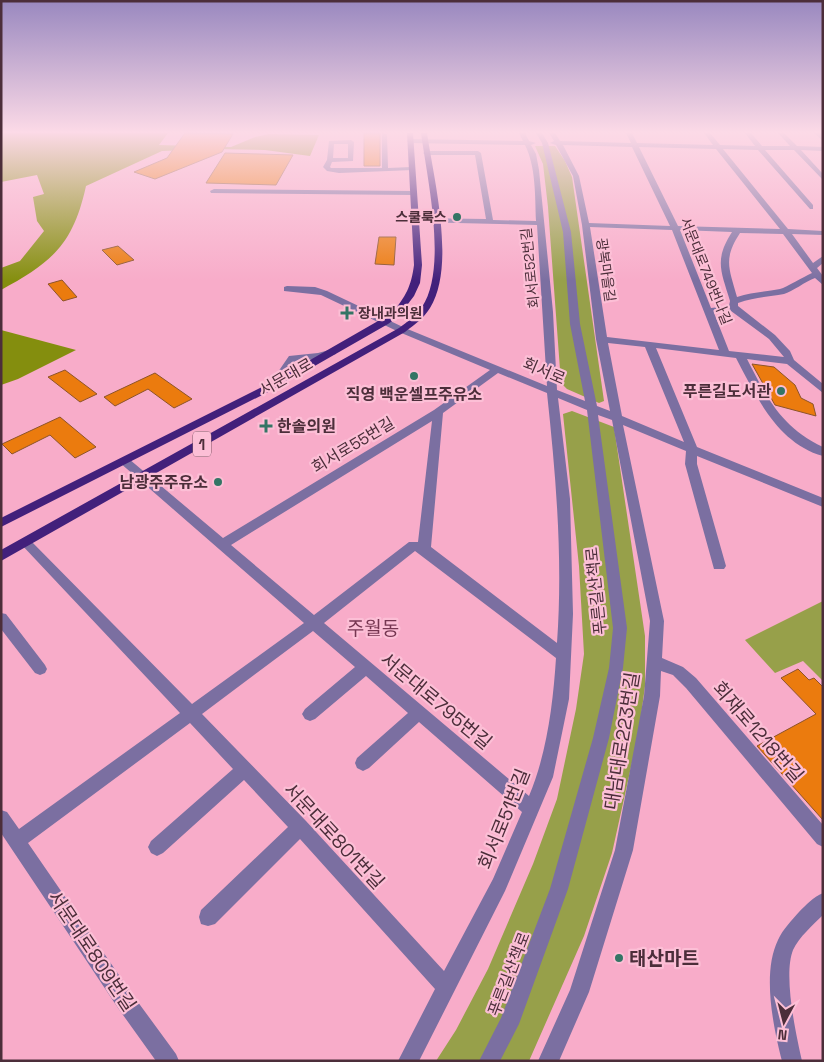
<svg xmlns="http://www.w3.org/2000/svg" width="824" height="1062" font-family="'Space Grotesk','Noto Sans KR',sans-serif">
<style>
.green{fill:#97a04a}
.forest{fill:#848e0e}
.building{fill:#eb7b0e;stroke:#8d5429}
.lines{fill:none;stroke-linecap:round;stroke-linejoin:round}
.minor{fill:#7b6fa1;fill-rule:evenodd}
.major{fill:#42207b;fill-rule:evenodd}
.poi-dot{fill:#347565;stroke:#fcbfd6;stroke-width:2}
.labels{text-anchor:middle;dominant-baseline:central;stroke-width:4.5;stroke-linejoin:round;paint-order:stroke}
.far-poi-label{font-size:14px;font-weight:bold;fill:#4c2e3a;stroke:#fcbfd6;text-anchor:end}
.far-street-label{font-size:14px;fill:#4c2e3a;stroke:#fcbfd6}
.shield{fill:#fcbfd6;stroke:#815a69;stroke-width:1}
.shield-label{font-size:15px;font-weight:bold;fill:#4c2e3a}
.street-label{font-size:16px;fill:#4c2e3a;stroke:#fcbfd6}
.poi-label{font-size:16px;font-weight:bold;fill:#4c2e3a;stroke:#fcbfd6;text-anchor:end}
.quarter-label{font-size:19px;fill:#763651;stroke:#fcbfd6}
.near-street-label{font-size:19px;fill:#4c2e3a;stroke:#fcbfd6}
.near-poi-label{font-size:19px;font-weight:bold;fill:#4c2e3a;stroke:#fcbfd6;text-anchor:start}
</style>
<rect width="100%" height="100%" fill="#f8acc9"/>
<path class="green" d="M 535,146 L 555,146 L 565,161 L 572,177 L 604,401 L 599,403 L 567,389 L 561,383 L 548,207 L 543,164 Z
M 572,411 L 614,427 L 645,636 L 645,686 L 639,731 L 612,853 L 584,936 L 529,1061 L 436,1061 L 456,1030 L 488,969 L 533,864 L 557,799 L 576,709 L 584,654 L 579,566 L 563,414 Z
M 823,601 L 823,681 L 803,661 L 775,673 L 745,640 Z"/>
<path class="forest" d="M 1,133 L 168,133 L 159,145 L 231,147 L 255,137 L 269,134 L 319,135 L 310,156 L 265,150 L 214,149 L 162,151 L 86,186 C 73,245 52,262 1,290 L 1,268 L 20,261 L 44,231 L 37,221 L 33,197 L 44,194 L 37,175 L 1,182 Z
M 1,330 L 76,350 L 18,379 L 1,385 Z"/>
<path class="building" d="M 185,133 L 233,134 L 222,152 L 155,179 L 134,172 L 167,158 Z
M 364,133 L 380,133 L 380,166 L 364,166 Z
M 225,153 L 293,155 L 276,185 L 206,183 Z
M 379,237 L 396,237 L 394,265 L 375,264 Z
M 118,246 L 134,260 L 117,265 L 102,250 Z
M 62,280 L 77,297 L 63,301 L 48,284 Z
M 752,364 L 774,367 L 795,385 L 801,398 L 813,404 L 816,416 L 775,405 Z
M 65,370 L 97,394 L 80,402 L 48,377 Z
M 155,373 L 192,399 L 174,408 L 148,389 L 115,406 L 104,397 Z
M 60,417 L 96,447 L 75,458 L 50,435 L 12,454 L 2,444 Z
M 798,669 L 809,680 L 814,678 L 823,687 L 823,820 L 757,746 L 816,714 L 781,678 Z"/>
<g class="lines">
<path class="minor" d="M 382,133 L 387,134 L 388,168 L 411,167 L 414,169 L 413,170 L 339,173 L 327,171 L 323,167 L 327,160 L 329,141 L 351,140 L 354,142 L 353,161 L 332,162 L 330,167 L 331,168 L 382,168 ZM 334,144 L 348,144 L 348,158 L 333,158 Z
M 519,133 L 525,133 L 529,141 L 536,143 L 531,145 L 536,154 L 539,170 L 553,312 L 557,390 L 585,401 L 570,324 L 563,232 L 542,143 L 536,133 L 542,133 L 548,143 L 571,232 L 580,324 L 597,406 L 610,411 L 596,339 L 582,225 L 573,176 L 556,145 L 550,143 L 554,141 L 549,133 L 555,133 L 560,141 L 631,143 L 626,133 L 632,133 L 637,143 L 713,145 L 704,133 L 710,133 L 720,145 L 755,146 L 745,133 L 751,133 L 762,146 L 790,146 L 778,133 L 784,133 L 797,146 L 823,147 L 823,151 L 801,150 L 823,174 L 823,180 L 794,150 L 765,150 L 813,205 L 813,209 L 810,209 L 758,150 L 723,149 L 788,229 L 823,231 L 823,235 L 792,234 L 813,263 L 823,256 L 823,263 L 817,268 L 823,276 L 823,285 L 815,278 C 806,281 792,292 784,294 C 768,297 755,297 738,303 L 738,306 L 775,335 L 790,351 L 794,360 L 823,384 L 823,393 L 787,364 L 747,359 C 767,398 781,427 823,447 L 823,456 C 777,443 756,396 736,358 L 656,348 L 697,447 L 823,498 L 823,507 L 697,456 L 697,464 L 726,566 L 724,569 L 714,569 L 685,464 L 686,451 L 623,425 L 664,621 L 662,658 L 683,667 L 696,678 L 823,825 L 823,847 L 817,844 L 686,688 L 673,675 L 661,671 L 660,696 L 633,850 L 589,992 L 559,1061 L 538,1061 L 570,990 L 615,850 L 644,696 L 650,621 L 612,420 L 598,415 L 627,628 L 623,668 L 609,738 L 568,889 L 519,1024 L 500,1061 L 479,1061 L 501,1018 L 550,889 L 593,738 L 609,668 L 613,628 L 587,410 L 558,398 L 570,499 L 573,614 L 569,699 L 553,777 L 505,891 L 419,1061 L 398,1061 L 435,989 L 300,839 L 215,924 L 208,926 L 201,924 L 199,917 L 201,910 L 288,827 L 244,780 L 163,853 L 157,856 L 151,853 L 148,847 L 151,841 L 233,769 L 190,723 L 28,843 L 132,994 L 176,1054 L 179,1061 L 156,1061 L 118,1008 L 1,833 L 1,810 L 7,812 L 19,829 L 180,713 L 20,543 L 22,540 L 30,540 L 192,704 L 304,623 L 119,462 L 125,458 L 129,459 L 223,538 L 434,410 L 490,370 L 399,332 L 321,295 L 284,291 L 284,287 L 287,286 L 315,287 L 327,291 L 405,328 L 547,386 L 537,225 L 415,222 L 411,220 L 415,218 L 486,219 L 475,155 L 426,155 L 423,153 L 426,151 L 478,151 L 481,153 L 493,220 L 536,221 C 535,196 536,167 525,145 L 410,143 L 407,141 L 410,139 L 523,141 ZM 563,145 L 632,147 L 670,226 L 589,223 L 579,176 ZM 639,147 L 716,149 L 780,229 L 678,226 ZM 590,227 L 672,230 L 719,350 L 607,337 ZM 680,230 L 732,232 C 714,260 721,271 730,301 L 729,306 L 711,308 ZM 740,233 L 783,234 L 812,273 C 803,277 787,287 780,289 C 766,292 752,292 737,297 C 729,268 723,259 740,233 ZM 731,311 L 769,339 L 784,357 L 729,351 L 714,313 ZM 608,343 L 645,347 L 684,442 L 622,416 ZM 498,373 L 547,393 C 556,477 563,559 557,643 L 431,547 L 443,413 ZM 432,421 L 418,542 L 409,542 L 314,615 L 231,545 ZM 415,551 L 556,658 C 553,704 547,753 529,796 L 324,623 ZM 313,631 L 355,667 L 305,709 L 302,714 L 305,719 L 310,721 L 315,719 L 366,676 L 408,713 L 357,758 L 355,763 L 357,768 L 363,771 L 369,768 L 419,722 L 522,812 L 493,879 L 444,971 L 306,821 L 202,714 Z
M 814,133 L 820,133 L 823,135 L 823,141 Z
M 214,189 L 413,191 L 417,193 L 413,195 L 211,193 L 210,191 Z
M 333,349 L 336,350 L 336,354 L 318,359 L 295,361 L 278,387 L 270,387 L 269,385 L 289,356 L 318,353 Z
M 1,613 L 6,614 L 45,665 L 47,669 L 45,673 L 40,675 L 35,673 L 1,629 Z
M 823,893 L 823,915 C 813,925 799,937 793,950 C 783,976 796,1034 802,1061 L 782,1061 C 773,1026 762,973 778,940 C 783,929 792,920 799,912 C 806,905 813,897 823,893 Z"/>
<path class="major" d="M 407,133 L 413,133 L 422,265 L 420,283 L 414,296 L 398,317 L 388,324 L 278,387 L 1,527 L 1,518 L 270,383 L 392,313 C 406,296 411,287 414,265 Z
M 421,133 L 427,133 C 434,180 456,266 430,308 C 424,318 414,325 405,332 L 1,561 L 1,550 L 399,328 C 407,322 416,316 422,307 C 448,268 427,178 421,133 Z"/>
</g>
<linearGradient id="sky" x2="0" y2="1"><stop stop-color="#9988bf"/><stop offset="0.47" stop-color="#fcdae7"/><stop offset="1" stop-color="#fcdae7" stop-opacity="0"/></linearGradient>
<rect width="824" height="281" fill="url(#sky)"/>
<g class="poi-dot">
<circle cx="457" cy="217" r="5"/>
<path d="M344.5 305.5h5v5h5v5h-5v5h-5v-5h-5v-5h5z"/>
<circle cx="414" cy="376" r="5"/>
<circle cx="781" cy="391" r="5"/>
<path d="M263.5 418.5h5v5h5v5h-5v5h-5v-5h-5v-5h5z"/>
<circle cx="218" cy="482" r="5"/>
<circle cx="619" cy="958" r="5"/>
</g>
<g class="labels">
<g class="far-poi-label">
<text x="447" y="217">스쿨룩스</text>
<text x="358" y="313" text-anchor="start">장내과의원</text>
</g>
<g class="far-street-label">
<text transform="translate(530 268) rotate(-96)">회서로52번길</text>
<text transform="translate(606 270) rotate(82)">광복마을길</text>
<text transform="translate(706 271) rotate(68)">서문대로749번나길</text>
</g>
<rect class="shield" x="193" y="431.5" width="18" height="25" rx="4"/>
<g class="shield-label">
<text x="202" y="444">1</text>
</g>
<g class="street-label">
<text transform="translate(544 371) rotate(23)">회서로</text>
<text transform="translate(286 377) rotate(-30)">서문대로</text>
<text transform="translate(353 445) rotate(-31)">회서로55번길</text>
<text transform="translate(596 591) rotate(-96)">푸른길산책로</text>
<text transform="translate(509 974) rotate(-69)">푸른길산책로</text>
</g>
<g class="poi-label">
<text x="771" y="391">푸른길도서관</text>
<text x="414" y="394" text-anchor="middle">직영 백운셀프주유소</text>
<text x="277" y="426" text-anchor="start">한솔의원</text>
<text x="208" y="482">남광주주유소</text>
</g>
<g class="quarter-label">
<text x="373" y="628">주월동</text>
</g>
<g class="near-street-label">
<text transform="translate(436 701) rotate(40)">서문대로795번길</text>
<text transform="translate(758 732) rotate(49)">회재로1218번길</text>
<text transform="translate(622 741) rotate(-81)">대남대로223번길</text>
<text transform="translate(504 819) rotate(-68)">회서로51번길</text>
<text transform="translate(334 836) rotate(47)">서문대로801번길</text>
<text transform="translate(92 951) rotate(56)">서문대로809번길</text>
</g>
<g class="near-poi-label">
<text x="629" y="958">태산마트</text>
</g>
</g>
<rect width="824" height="1062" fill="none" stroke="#4c2e3a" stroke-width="5"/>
<g transform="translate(784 1022) rotate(187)" stroke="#fcbfd6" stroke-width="4" paint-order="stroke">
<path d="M0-4L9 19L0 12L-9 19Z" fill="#4c2e3a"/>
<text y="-8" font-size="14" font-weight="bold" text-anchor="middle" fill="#4c2e3a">N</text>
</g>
</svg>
